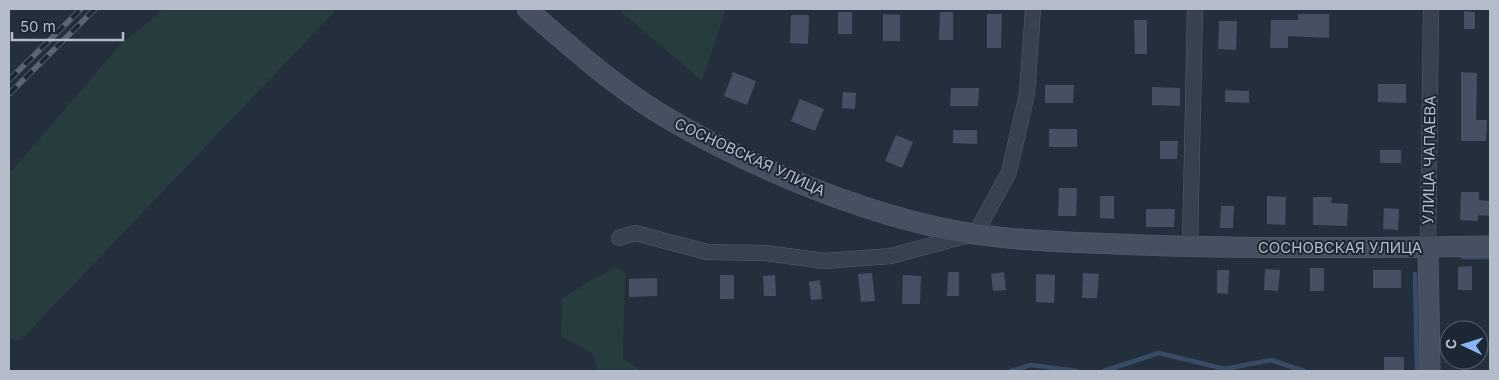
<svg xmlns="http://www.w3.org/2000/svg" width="1499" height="380" font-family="Inter,sans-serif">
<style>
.green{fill:#263c3f}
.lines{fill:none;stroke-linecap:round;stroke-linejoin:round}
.stream{stroke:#394c67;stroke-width:4.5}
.building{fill:#455162}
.street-casing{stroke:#565f6c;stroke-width:16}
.secondary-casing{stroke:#565f6c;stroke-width:21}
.street{stroke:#38414e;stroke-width:15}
.secondary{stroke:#465061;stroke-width:20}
.rail-casing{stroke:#5a6575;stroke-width:5.5}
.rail{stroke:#1d2633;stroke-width:4;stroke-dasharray:11;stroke-linecap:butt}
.labels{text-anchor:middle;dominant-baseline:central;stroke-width:4;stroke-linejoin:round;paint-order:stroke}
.street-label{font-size:15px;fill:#b4bcc9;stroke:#1d2633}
</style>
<rect width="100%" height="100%" fill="#242f3e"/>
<path class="green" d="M 164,9 L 337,9 L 20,341 L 9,338 L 9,174 L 121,44 Z
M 618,9 L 726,9 L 702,81 Z
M 615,267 L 625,274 L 623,360 L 642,371 L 597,371 L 593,354 L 561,336 L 562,298 Z"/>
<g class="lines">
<path class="stream" d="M 1463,257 L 1490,257
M 1415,274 L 1417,371
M 1011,371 L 1031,365 L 1077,371
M 1104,371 L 1159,353 L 1225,369 L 1271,360 L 1304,371"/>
</g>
<path class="building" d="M 1464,11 L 1475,12 L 1475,29 L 1464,29 Z
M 838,12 L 852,12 L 852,34 L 838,34 Z
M 940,12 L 953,12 L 953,40 L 939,40 Z
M 883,14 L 900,15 L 900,41 L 883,41 Z
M 987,14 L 1002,14 L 1001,48 L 987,48 Z
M 1298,14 L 1329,14 L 1329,38 L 1288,36 L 1288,48 L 1270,48 L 1271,20 L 1298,20 Z
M 791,15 L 809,15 L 808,44 L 790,43 Z
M 1134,20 L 1147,20 L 1147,54 L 1135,54 Z
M 1219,21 L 1237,21 L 1236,50 L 1218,49 Z
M 733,72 L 756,81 L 747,105 L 724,96 Z
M 1461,72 L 1477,73 L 1476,120 L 1487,120 L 1486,141 L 1461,141 Z
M 1378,84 L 1406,84 L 1406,103 L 1378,102 Z
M 1045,85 L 1074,85 L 1073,103 L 1045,103 Z
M 1152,87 L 1180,88 L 1180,106 L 1152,105 Z
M 951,88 L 979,88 L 978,106 L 950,106 Z
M 1225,90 L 1249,91 L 1249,103 L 1225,102 Z
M 843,92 L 856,93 L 855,109 L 842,108 Z
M 800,99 L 824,109 L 815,131 L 791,121 Z
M 1049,129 L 1077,129 L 1077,147 L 1049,147 Z
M 953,130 L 977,130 L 977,144 L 953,143 Z
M 896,135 L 913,142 L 902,168 L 885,161 Z
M 1160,141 L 1178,141 L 1177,159 L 1160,159 Z
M 1380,150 L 1401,150 L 1401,163 L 1380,163 Z
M 1059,188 L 1077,188 L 1076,216 L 1058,216 Z
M 1461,192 L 1479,192 L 1479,200 L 1490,201 L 1490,216 L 1478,215 L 1478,221 L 1460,220 Z
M 1100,196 L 1114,196 L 1114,219 L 1100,218 Z
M 1267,196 L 1286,197 L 1285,225 L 1267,224 Z
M 1313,197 L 1332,197 L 1331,203 L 1348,204 L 1347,226 L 1313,225 Z
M 1221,206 L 1234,206 L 1233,228 L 1220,228 Z
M 1384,208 L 1399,209 L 1398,230 L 1383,229 Z
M 1146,209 L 1175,209 L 1174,227 L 1146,227 Z
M 1472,266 L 1472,290 L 1458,290 L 1458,267 Z
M 1310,268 L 1324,268 L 1324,291 L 1310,291 Z
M 1265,269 L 1280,270 L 1278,291 L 1264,290 Z
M 1217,270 L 1229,270 L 1228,294 L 1217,293 Z
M 1373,270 L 1401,270 L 1401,288 L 1373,288 Z
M 948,272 L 959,272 L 959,296 L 947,296 Z
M 1004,272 L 1006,290 L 993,291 L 991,274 Z
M 872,273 L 875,301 L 861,302 L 858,274 Z
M 1083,273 L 1099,274 L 1097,298 L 1082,298 Z
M 1036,274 L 1055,275 L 1054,303 L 1036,302 Z
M 720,275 L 734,275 L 734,299 L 720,299 Z
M 775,275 L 776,296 L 764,296 L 763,276 Z
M 903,275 L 921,276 L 920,304 L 902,304 Z
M 657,278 L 657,296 L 629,297 L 629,279 Z
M 820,280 L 822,299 L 811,300 L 809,282 Z
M 1384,357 L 1404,357 L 1404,371 L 1384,371 Z"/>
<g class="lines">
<defs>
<path id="street" d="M 619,238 L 635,233 L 707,252 L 766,253 L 824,261 L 891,256 L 976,233 L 1009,172 L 1027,94 L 1033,9
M 1190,247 L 1195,9
M 1428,247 L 1431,9"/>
<path id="secondary" d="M 527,9 C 572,48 622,93 674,122 C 753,167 852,209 941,228 C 1006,242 1074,242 1140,245 C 1257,249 1374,248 1490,246
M 1428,247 L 1430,371"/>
</defs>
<use href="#street" class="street-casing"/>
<use href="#secondary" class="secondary-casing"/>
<use href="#street" class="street"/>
<use href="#secondary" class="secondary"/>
<defs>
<path id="rail" d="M 9,80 L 81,9
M 9,94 L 95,9"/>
</defs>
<use href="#rail" class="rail-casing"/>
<use href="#rail" class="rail"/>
</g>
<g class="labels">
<g class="street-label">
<text transform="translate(750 157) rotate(25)">СОСНОВСКАЯ УЛИЦА</text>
<text transform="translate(1429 160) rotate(-89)">УЛИЦА ЧАПАЕВА</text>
<text x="1340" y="247">СОСНОВСКАЯ УЛИЦА</text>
</g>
</g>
<rect width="1499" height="380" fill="none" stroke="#b4bcc9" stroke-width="20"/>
<g transform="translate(1464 345) rotate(274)"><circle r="24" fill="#1d2633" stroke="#59626f"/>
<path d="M0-4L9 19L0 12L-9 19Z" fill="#8ab4f8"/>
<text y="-8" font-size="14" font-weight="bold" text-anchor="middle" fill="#b4bcc9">С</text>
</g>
<path d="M12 32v8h111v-8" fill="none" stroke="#b4bcc9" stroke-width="2.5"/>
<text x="20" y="32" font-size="15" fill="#b4bcc9" stroke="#1d2633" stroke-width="4" paint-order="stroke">50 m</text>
</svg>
